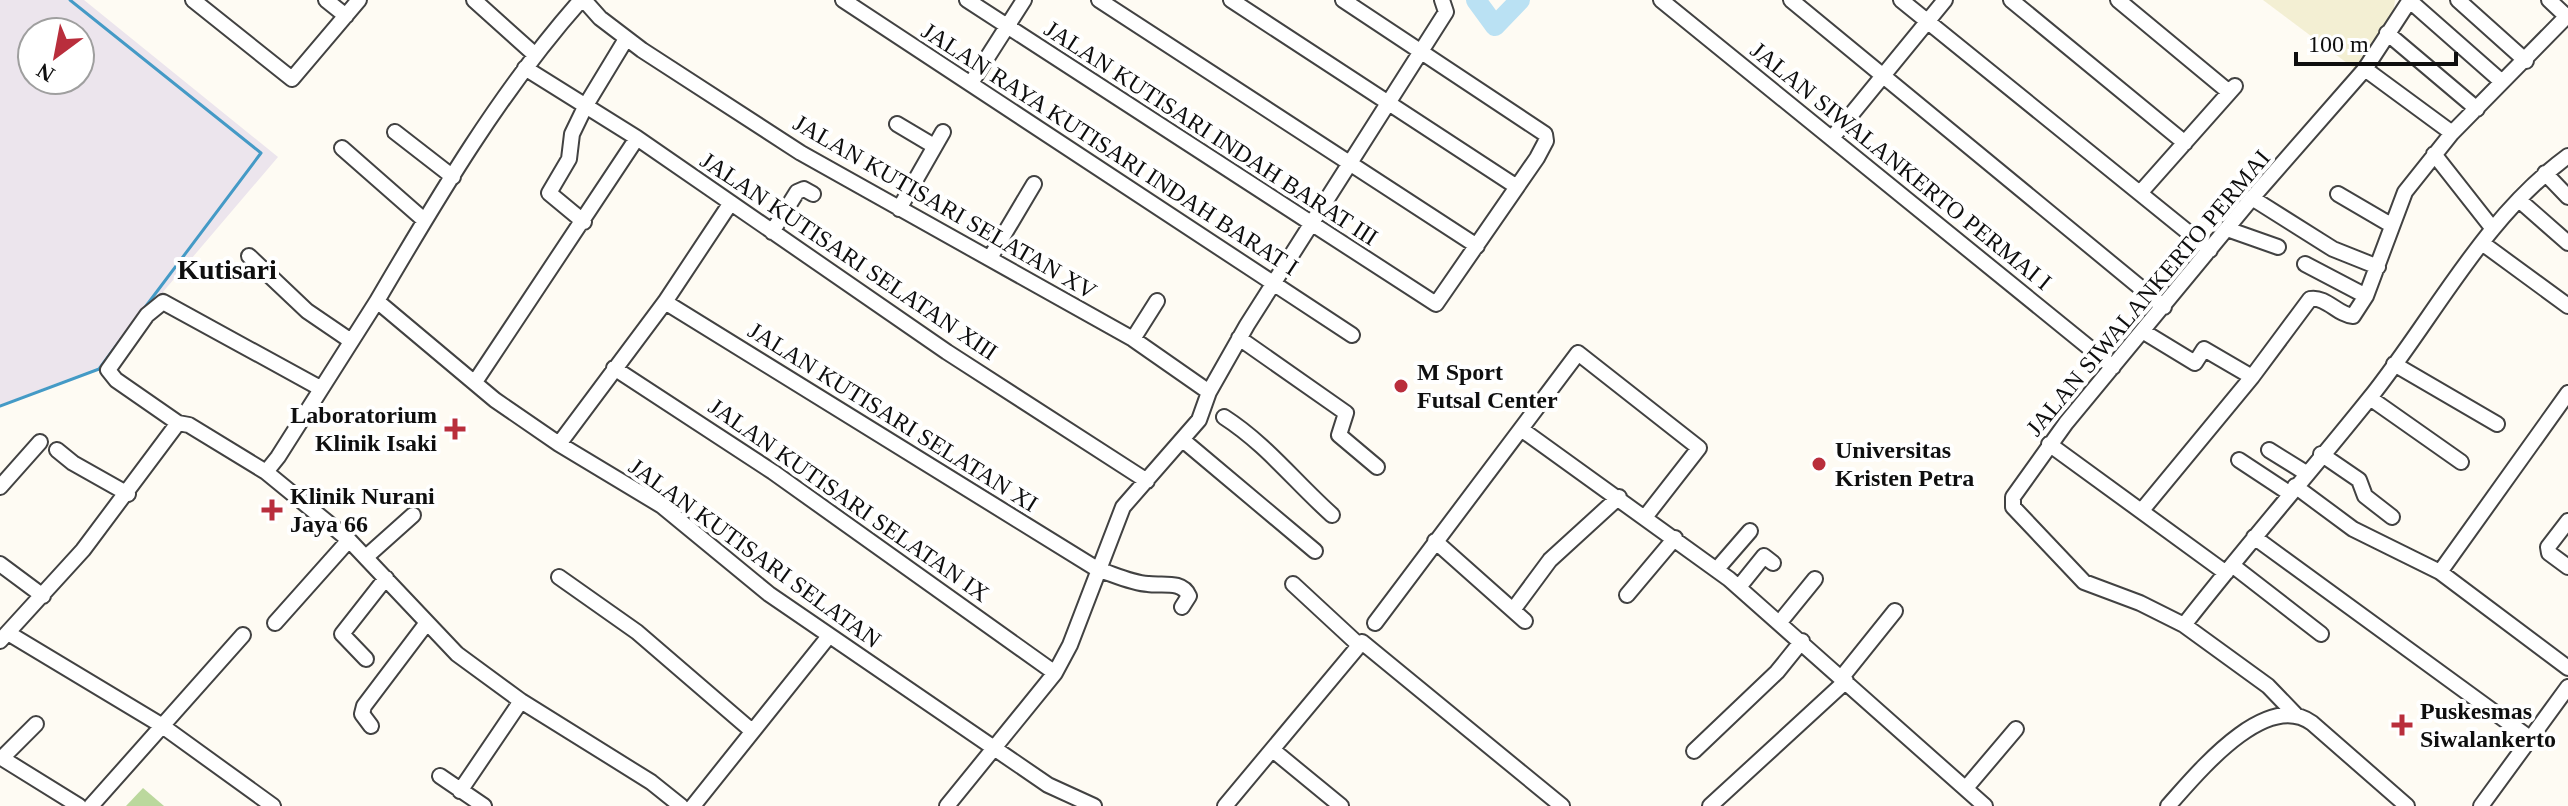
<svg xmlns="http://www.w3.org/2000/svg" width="2568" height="806" font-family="'Times New Roman',serif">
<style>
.industrial{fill:#ece5ed;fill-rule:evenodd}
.farmland{fill:#f3efd3}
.forest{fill:#bbd89d}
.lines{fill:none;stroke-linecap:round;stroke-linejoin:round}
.stream{stroke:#449ac6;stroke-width:3}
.river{stroke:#bae1f3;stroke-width:20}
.minor-casing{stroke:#424242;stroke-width:18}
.minor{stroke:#fff;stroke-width:14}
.poi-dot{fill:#b92e3c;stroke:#fff;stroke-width:3}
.labels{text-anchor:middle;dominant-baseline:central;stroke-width:8;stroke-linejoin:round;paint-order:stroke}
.street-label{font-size:24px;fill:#0f0f0f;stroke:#fff}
.poi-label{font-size:24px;font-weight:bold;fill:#0f0f0f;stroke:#fff;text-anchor:start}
.quarter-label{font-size:28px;font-weight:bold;fill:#0f0f0f;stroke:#fff}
</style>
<rect width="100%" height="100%" fill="#fefbf3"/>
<path class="industrial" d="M 0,0 L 84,0 L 278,157 L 99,367 L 0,405 ZM 32,32 L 80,32 L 80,80 L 32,80 Z"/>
<path class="farmland" d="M 2263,0 L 2395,0 L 2393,15 L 2355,69 Z"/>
<path class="forest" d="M 143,788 L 164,806 L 126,806 Z"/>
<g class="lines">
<path class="stream" d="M 70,0 L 261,153 L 143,310
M 0,406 L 99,369 L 122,338"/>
<path class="river" d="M 1476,0 L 1495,26 L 1520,0"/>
<defs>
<path id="minor" d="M 193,0 L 292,79 L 359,0
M 326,0 L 346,16
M 474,0 L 533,53
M 584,0 L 600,18 L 642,50 L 801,153 L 1133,339 L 1209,392
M 843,0 L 1352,335
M 967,0 L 1436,304 L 1537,158 L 1546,141 L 1545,134 L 1343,0
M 1099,0 L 1477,246
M 1231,0 L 1517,187
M 1661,0 L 2113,367
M 1791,0 L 2164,307
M 1901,0 L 2210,250
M 2011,0 L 2185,143
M 2118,0 L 2229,92
M 2458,0 L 2526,61
M 2549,0 L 2567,17
M 2410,1 L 2502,82
M 2387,33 L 2477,109
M 525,68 L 637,138 L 947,352 L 1147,481
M 2365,69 L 2452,133
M 971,83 L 1024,0
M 897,124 L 934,146
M 395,132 L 453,177
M 1832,138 L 1945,0
M 342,148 L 424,220
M 2434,154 L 2493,229
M 2545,173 L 2568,197
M 2140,193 L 2235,86
M 2338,194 L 2391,225
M 2252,198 L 2333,249 L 2378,267
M 2519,200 L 2568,243
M 899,209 L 943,132
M 584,222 L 549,193 L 569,159 L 572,134 L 586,105 L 626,39
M 2227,229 L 2278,247
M 772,232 L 797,192 L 804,189 L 813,194
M 2482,243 L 2568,306
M 249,256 L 307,311 L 351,341
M 990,258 L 1034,184
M 2305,264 L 2366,296
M 377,301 C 438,197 501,90 581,0
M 665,302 L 1097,569 C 1113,574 1131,583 1148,584 C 1162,586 1182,580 1189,596 L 1182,607
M 2144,332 L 2195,363 L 2204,349 L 2252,377
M 1239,338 L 1346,413 L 1339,435 L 1377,467
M 1133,339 L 1157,301
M 2394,364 L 2497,424
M 614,368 L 773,472 L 1055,673
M 475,382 L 637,138
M 320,388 L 163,302 L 147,315 L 108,370 L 116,380 L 178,423 L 189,425 L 266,472 L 278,457 L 377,301 L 495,400 L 559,444 L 662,506 L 769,594 L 1048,785 L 1094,806
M 2370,398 L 2461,462
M 1224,417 C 1266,444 1295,482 1332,515
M 1521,429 L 1729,579 L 1985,806
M 1184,441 L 1315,551
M 559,444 L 665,302 L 730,204
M 2049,444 L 2226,573
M 57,450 L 73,463 L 128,494
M 2269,450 L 2306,473
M 2321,454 L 2359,480 L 2365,496 L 2392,517
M 2239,460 L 2289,493
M 266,472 L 349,540 L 457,654 L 521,701 L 651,782 L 681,806
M 2295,486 L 2353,529 L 2440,572 L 2568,668
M 0,487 L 40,442
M 2143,509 L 2252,377 L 2310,299 C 2326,296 2338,315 2353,316 L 2366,296 L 2405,192 L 2452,133 L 2568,15
M 2568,521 L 2548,547 L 2549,553 L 2568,567
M 2254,537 L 2531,739
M 1435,541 L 1525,621
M 366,557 L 413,515
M 0,564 L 43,596
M 2232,565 L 2321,634
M 1717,569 L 1750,531
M 2440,572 L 2568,393
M 559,577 L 637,632 L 752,731
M 1293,584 L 1360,646
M 1739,587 L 1764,556 L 1773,563
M 1627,595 L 1675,538
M 1513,610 L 1550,560 L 1619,497
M 1780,622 L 1815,579
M 275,623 L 349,540
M 1375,623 L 1578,353 L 1699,448 L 1646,516
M 2184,625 C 2244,548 2308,475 2369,399 C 2434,318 2483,218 2568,156
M 8,633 L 161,725 L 273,806
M 0,641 L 83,550 L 178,423
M 366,659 L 342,634 L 386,578
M 1842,677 L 1895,611
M 2295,714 L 2268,686 L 2184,625 L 2140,603 L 2084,582 L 2013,507 L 2013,497 L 2066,423 L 2252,198 L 2365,69 L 2410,0
M 371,726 L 362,714 L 364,706 L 426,624
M 1274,751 L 1341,806
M 1694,751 L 1777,672 L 1802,641
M 0,757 L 79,806
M 2,758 L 36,724
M 440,776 L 484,806
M 1966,788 L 2016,729
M 460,791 L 521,701
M 91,806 L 243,635
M 693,806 L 829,636
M 947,806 L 1055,673 L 1070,645 L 1123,507 L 1199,420 L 1209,392 L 1247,325 L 1446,12 L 1442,0
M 1225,806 L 1362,642 L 1562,806
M 1710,806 L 1846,681
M 2168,806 C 2196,775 2265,689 2312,723 L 2407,806
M 2481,806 L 2568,687"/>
</defs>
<use href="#minor" class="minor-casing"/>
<use href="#minor" class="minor"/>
</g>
<g class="poi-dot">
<circle cx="1401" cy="386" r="8"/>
<path d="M451 417h8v8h8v8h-8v8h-8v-8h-8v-8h8z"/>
<circle cx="1819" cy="464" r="8"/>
<path d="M268 498h8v8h8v8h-8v8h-8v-8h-8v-8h8z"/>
<path d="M2398 713h8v8h8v8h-8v8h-8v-8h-8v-8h8z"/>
</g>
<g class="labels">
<g class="street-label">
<text transform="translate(1211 133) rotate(33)">JALAN KUTISARI INDAH BARAT III</text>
<text transform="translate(1110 149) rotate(33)">JALAN RAYA KUTISARI INDAH BARAT I</text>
<text transform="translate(1901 166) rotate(39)">JALAN SIWALANKERTO PERMAI I</text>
<text transform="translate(945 207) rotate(30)">JALAN KUTISARI SELATAN XV</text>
<text transform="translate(849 256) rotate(34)">JALAN KUTISARI SELATAN XIII</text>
<text transform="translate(2148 293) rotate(-50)">JALAN SIWALANKERTO PERMAI</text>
<text transform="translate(893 417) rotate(32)">JALAN KUTISARI SELATAN XI</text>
<text transform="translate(849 500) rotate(35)">JALAN KUTISARI SELATAN IX</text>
<text transform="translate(755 553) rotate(36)">JALAN KUTISARI SELATAN</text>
</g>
<g class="poi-label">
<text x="1417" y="372">M Sport<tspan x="1417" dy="28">Futsal Center</tspan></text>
<text x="437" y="415" text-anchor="end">Laboratorium<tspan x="437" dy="28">Klinik Isaki</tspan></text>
<text x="1835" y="450">Universitas<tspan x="1835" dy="28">Kristen Petra</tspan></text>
<text x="290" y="496">Klinik Nurani<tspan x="290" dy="28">Jaya 66</tspan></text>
<text x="2420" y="711">Puskesmas<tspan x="2420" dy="28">Siwalankerto</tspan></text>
</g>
<g class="quarter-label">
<text x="227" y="269">Kutisari</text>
</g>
</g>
<g transform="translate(56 56) rotate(212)"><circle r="38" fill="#ffffff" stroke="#9f9f9f" stroke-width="2"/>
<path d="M0-6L14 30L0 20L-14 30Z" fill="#b92e3c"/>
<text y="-12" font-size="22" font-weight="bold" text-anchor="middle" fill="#0f0f0f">N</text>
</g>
<path d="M2296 52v12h160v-12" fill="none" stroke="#0f0f0f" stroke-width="4"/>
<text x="2308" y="52" font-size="24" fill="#0f0f0f" stroke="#ffffff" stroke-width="6" paint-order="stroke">100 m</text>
</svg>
